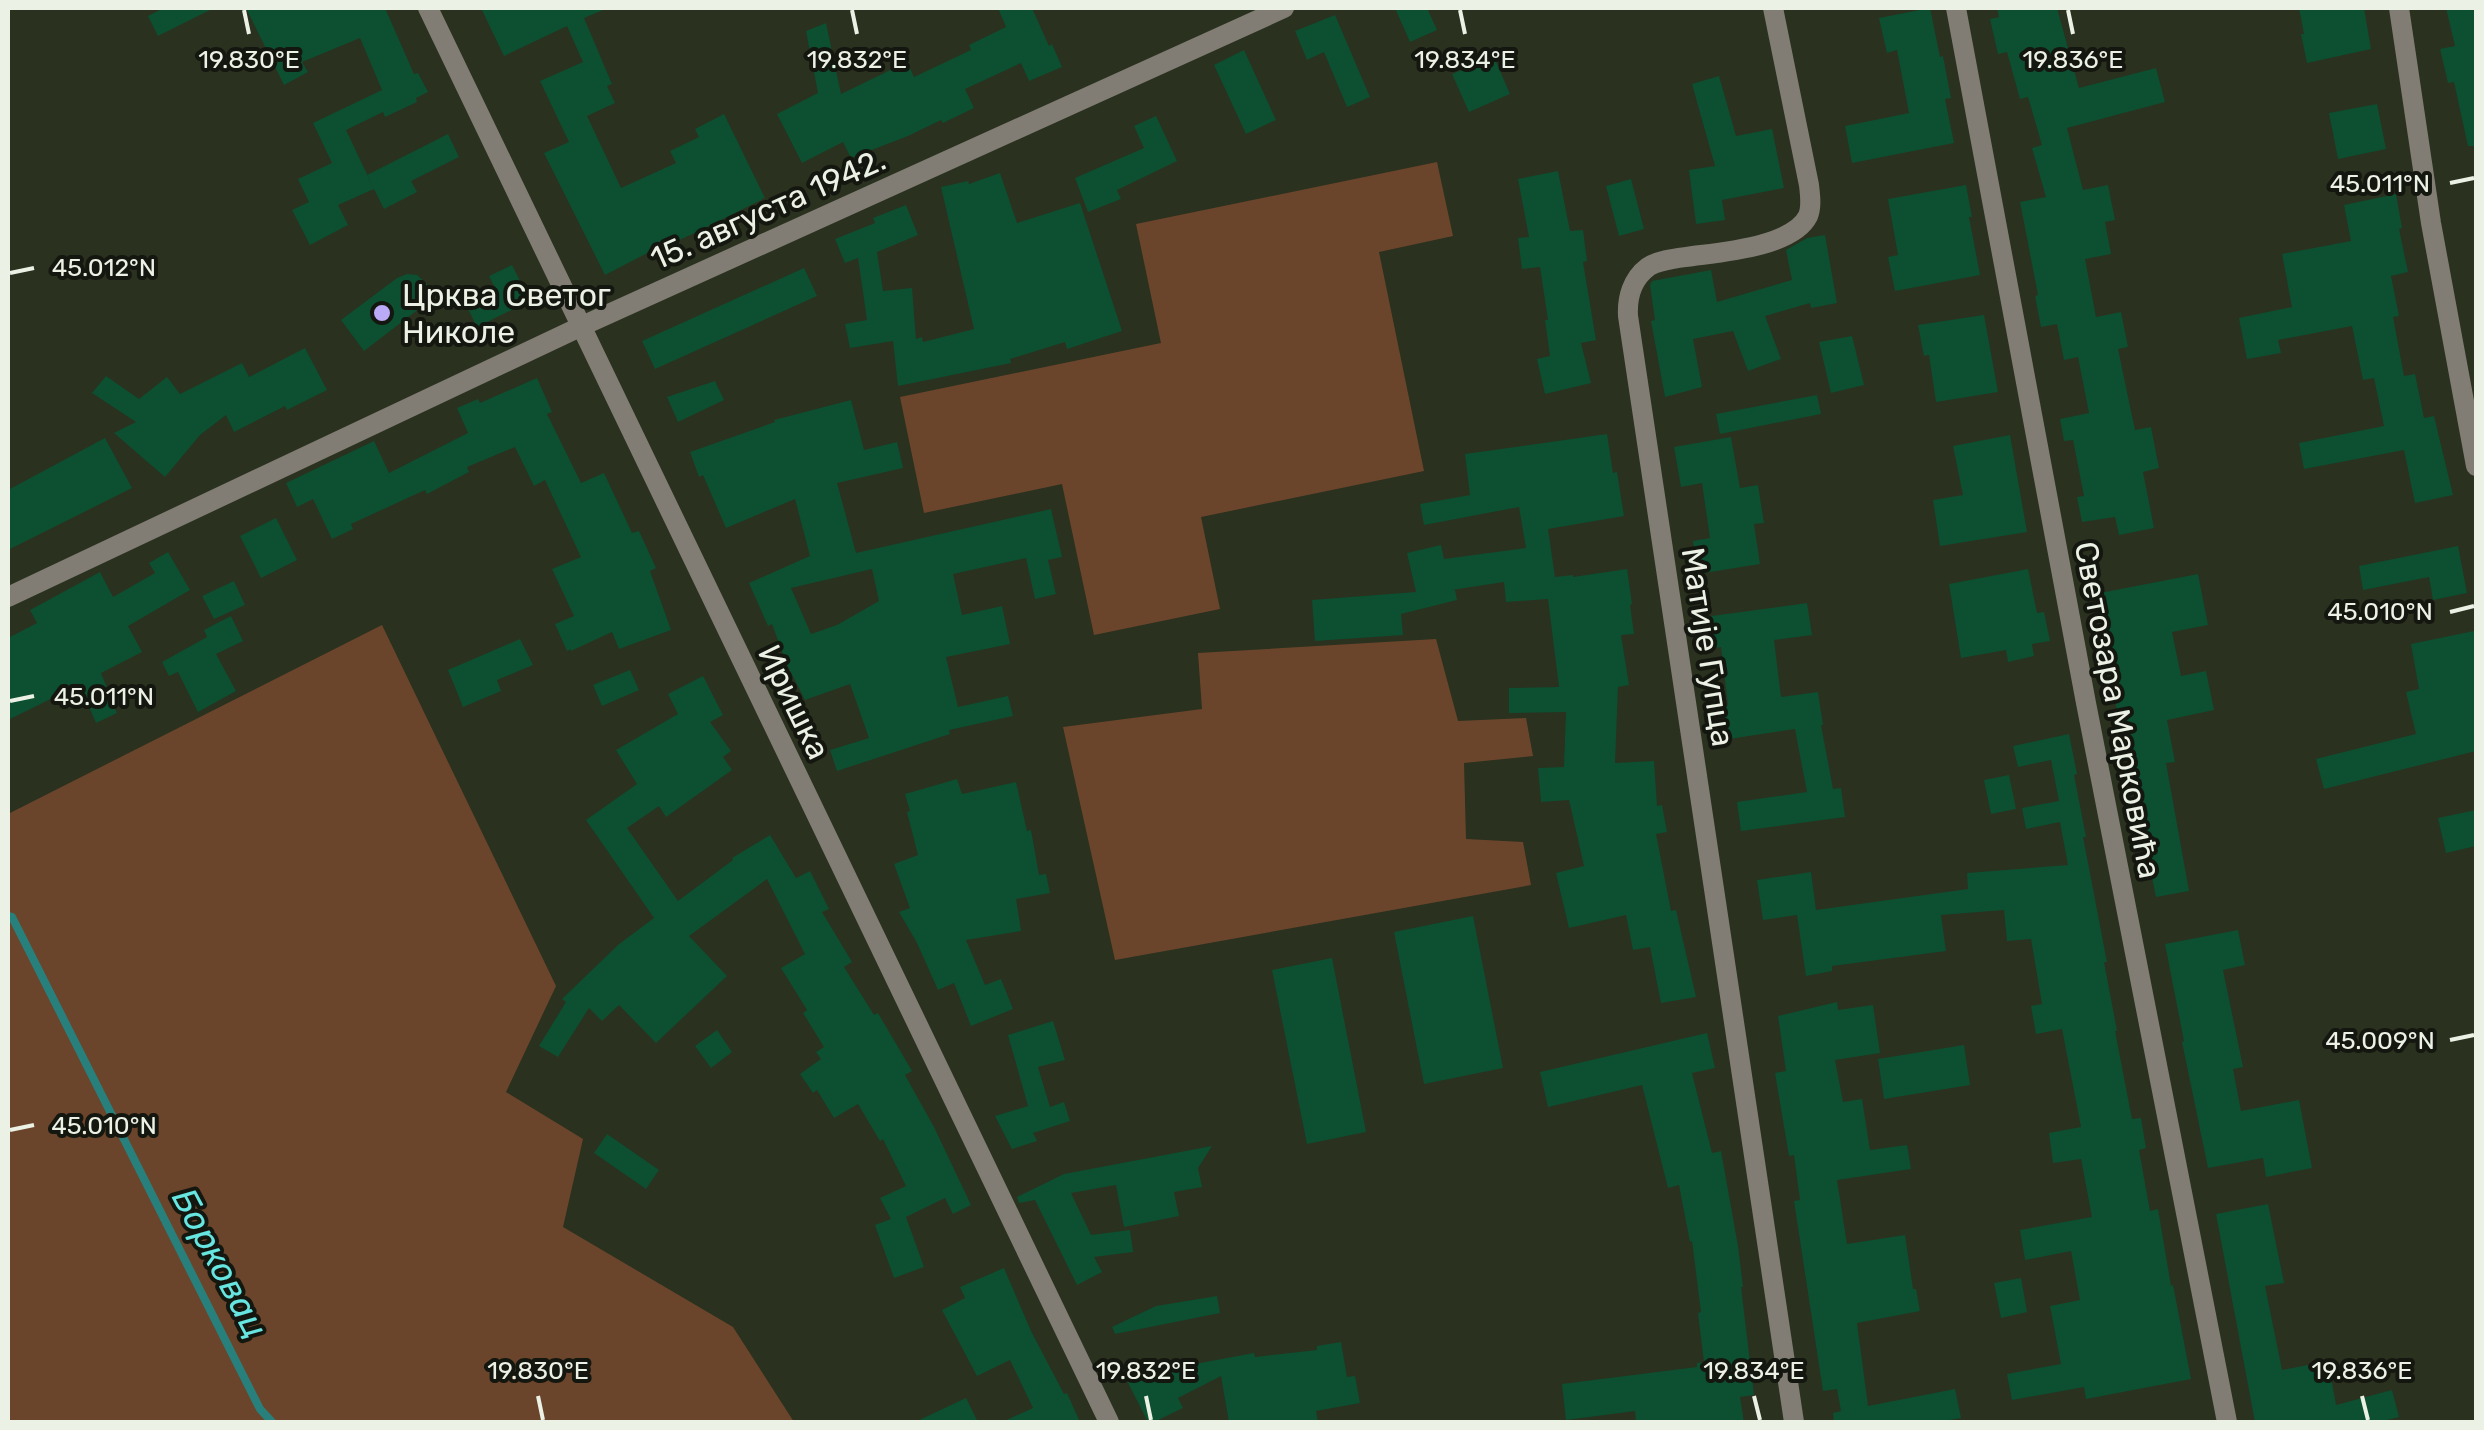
<svg xmlns="http://www.w3.org/2000/svg" width="2484" height="1430" font-family="Rubik,sans-serif">
<style>
.green{fill:#6b452b}
.lines{fill:none;stroke-linecap:round;stroke-linejoin:round}
.stream{stroke:#28807d;stroke-width:8}
.building{fill:#0d4f31;fill-rule:evenodd}
.minor{stroke:#817d74;stroke-width:20}
.tertiary{stroke:#817d74;stroke-width:20}
.ticks{fill:none;stroke:#ecf1e5;stroke-width:4}
.poi-dot{fill:#bbaaf6;stroke:#14170f;stroke-width:4}
.labels{text-anchor:middle;dominant-baseline:central;stroke-width:8;stroke-linejoin:round;paint-order:stroke}
.street-label{font-size:32px;fill:#ecf1e5;stroke:#14170f}
.poi-label{font-size:32px;fill:#ecf1e5;stroke:#14170f;text-anchor:start}
.water-label{font-size:35px;font-style:italic;fill:#67e5e0;stroke:#14170f}
.ticks-label{font-size:25px;text-anchor:middle;fill:#ecf1e5;stroke:#14170f;stroke-width:8;stroke-linejoin:round;paint-order:stroke}
</style>
<rect width="100%" height="100%" fill="#2a311f"/>
<path class="green" d="M 1437,162 L 1453,236 L 1379,252 L 1424,471 L 1201,517 L 1220,609 L 1094,635 L 1062,484 L 924,513 L 900,397 L 1161,343 L 1136,224 Z
M 382,625 L 556,986 L 506,1092 L 583,1139 L 563,1227 L 733,1327 L 794,1422 L 8,1422 L 8,814 Z
M 1436,639 L 1458,721 L 1526,718 L 1533,756 L 1464,763 L 1466,839 L 1523,842 L 1531,885 L 1115,960 L 1063,727 L 1202,709 L 1198,653 Z"/>
<g class="lines">
<path class="stream" d="M 8,916 L 12,917 L 260,1409 L 272,1422"/>
</g>
<path class="building" d="M 164,8 L 214,8 L 158,36 L 148,16 Z
M 246,8 L 385,8 L 414,74 L 418,73 L 428,92 L 416,98 L 417,102 L 385,117 L 383,112 L 346,130 L 374,189 L 338,205 L 348,225 L 310,245 L 292,210 L 309,202 L 298,179 L 332,163 L 313,123 L 382,90 L 360,38 L 302,62 L 308,72 L 284,85 Z
M 481,8 L 608,8 L 584,18 L 612,84 L 607,86 L 615,103 L 587,116 L 621,188 L 676,163 L 670,151 L 699,137 L 695,129 L 724,114 L 765,198 L 699,231 L 662,248 L 661,246 L 605,275 L 544,153 L 569,142 L 540,81 L 583,62 L 567,26 L 504,56 Z
M 998,8 L 1032,8 L 1049,46 L 1052,44 L 1062,67 L 1029,81 L 1021,63 L 965,89 L 974,108 L 943,123 L 941,120 L 908,136 L 851,158 L 843,142 L 802,163 L 777,114 L 818,93 L 806,31 L 826,23 L 841,94 L 907,62 L 914,77 L 971,50 L 969,45 L 1006,27 Z
M 1395,8 L 1427,8 L 1437,30 L 1410,42 Z
M 1930,8 L 1940,57 L 1943,56 L 1951,98 L 1945,99 L 1954,143 L 1852,163 L 1845,126 L 1909,113 L 1897,50 L 1887,53 L 1879,18 Z
M 1997,8 L 2057,8 L 2079,88 L 2156,68 L 2165,102 L 2067,128 L 2083,190 L 2108,185 L 2115,220 L 2105,222 L 2111,254 L 2085,259 L 2096,317 L 2121,312 L 2128,347 L 2118,349 L 2135,430 L 2151,427 L 2159,468 L 2143,472 L 2154,528 L 2119,535 L 2115,517 L 2082,522 L 2077,497 L 2084,496 L 2073,440 L 2064,441 L 2060,419 L 2089,413 L 2078,357 L 2064,360 L 2057,324 L 2041,327 L 2035,296 L 2038,295 L 2020,202 L 2046,197 L 2032,148 L 2042,145 L 2028,97 L 2020,99 L 2007,52 L 1998,54 L 1990,19 L 1999,17 Z
M 2299,8 L 2364,8 L 2371,49 L 2307,63 L 2301,34 L 2304,34 Z
M 2446,8 L 2476,8 L 2476,146 L 2468,146 L 2454,82 L 2448,83 L 2440,49 L 2455,46 Z
M 1335,15 L 1370,97 L 1347,107 L 1324,52 L 1307,60 L 1295,31 Z
M 1244,50 L 1276,120 L 1246,134 L 1214,65 Z
M 1494,57 L 1510,94 L 1469,112 L 1452,74 Z
M 1719,76 L 1736,136 L 1772,129 L 1784,188 L 1722,200 L 1725,220 L 1696,224 L 1689,170 L 1715,166 L 1692,84 Z
M 2377,104 L 2386,149 L 2338,159 L 2329,113 Z
M 1156,116 L 1177,161 L 1117,190 L 1121,199 L 1088,212 L 1075,178 L 1144,148 L 1134,126 Z
M 448,134 L 459,157 L 411,181 L 417,192 L 384,209 L 367,175 Z
M 1558,171 L 1570,231 L 1583,230 L 1587,261 L 1583,262 L 1596,340 L 1581,343 L 1591,383 L 1545,394 L 1537,359 L 1550,356 L 1545,320 L 1548,320 L 1540,267 L 1522,269 L 1518,238 L 1529,237 L 1518,179 Z
M 1000,173 L 1017,223 L 1080,203 L 1122,331 L 1067,349 L 1065,342 L 1010,359 L 1011,363 L 898,386 L 893,341 L 850,348 L 845,324 L 867,320 L 858,258 L 845,263 L 835,239 L 875,223 L 873,218 L 906,205 L 918,235 L 877,252 L 883,291 L 912,288 L 916,339 L 922,337 L 923,342 L 974,329 L 941,187 L 968,181 L 969,184 Z
M 1631,179 L 1644,229 L 1619,236 L 1606,186 Z
M 1966,185 L 1972,217 L 1969,217 L 1980,275 L 1895,291 L 1888,257 L 1898,255 L 1888,199 Z
M 2396,194 L 2402,228 L 2399,229 L 2408,272 L 2391,276 L 2399,316 L 2393,317 L 2404,376 L 2415,374 L 2424,418 L 2434,416 L 2453,495 L 2415,503 L 2404,450 L 2304,469 L 2299,443 L 2384,426 L 2374,378 L 2363,380 L 2352,326 L 2278,340 L 2281,353 L 2247,359 L 2239,318 L 2292,307 L 2282,254 L 2351,241 L 2344,205 Z
M 1825,235 L 1837,303 L 1811,308 L 1810,303 L 1765,316 L 1781,359 L 1748,371 L 1733,331 L 1693,339 L 1702,387 L 1665,397 L 1651,321 L 1655,320 L 1650,285 L 1652,281 L 1711,270 L 1717,302 L 1792,280 L 1786,250 L 1807,238 Z
M 512,265 L 530,301 L 477,327 L 467,307 L 497,292 L 489,276 Z
M 804,268 L 817,296 L 655,369 L 642,341 Z
M 407,274 L 417,275 L 427,284 L 429,294 L 424,305 L 364,351 L 341,320 L 397,278 Z
M 1984,315 L 1998,392 L 1936,402 L 1929,355 L 1924,356 L 1918,325 Z
M 1852,336 L 1864,385 L 1831,393 L 1819,342 Z
M 305,348 L 327,390 L 287,410 L 285,406 L 234,432 L 226,415 L 200,435 L 165,477 L 114,433 L 136,422 L 92,393 L 106,376 L 139,399 L 167,377 L 180,394 L 242,363 L 249,377 Z
M 537,378 L 552,412 L 547,414 L 581,483 L 604,473 L 632,533 L 639,531 L 656,568 L 650,571 L 671,630 L 619,649 L 612,632 L 571,651 L 571,649 L 567,651 L 555,624 L 574,616 L 552,569 L 581,557 L 545,480 L 534,486 L 515,447 L 467,467 L 469,472 L 427,494 L 425,490 L 351,524 L 353,529 L 332,539 L 313,499 L 297,507 L 286,483 L 374,441 L 389,473 L 468,433 L 457,408 L 478,399 L 480,403 Z
M 715,381 L 724,400 L 678,422 L 667,397 Z
M 1817,395 L 1821,414 L 1720,434 L 1716,414 Z
M 851,400 L 864,450 L 897,442 L 903,468 L 837,483 L 856,553 L 1051,509 L 1062,557 L 1048,560 L 1056,594 L 1035,599 L 1026,558 L 953,574 L 962,615 L 1002,606 L 1010,644 L 946,657 L 958,707 L 1008,696 L 1013,716 L 949,730 L 950,734 L 837,771 L 830,750 L 869,738 L 850,684 L 805,700 L 787,665 L 772,624 L 768,626 L 749,583 L 810,556 L 795,499 L 726,528 L 703,475 L 699,477 L 690,452 L 775,422 L 774,420 ZM 872,569 L 879,601 L 837,625 L 811,634 L 791,588 Z
M 1607,434 L 1613,473 L 1617,472 L 1624,516 L 1548,529 L 1555,577 L 1573,575 L 1573,577 L 1627,569 L 1632,604 L 1630,605 L 1634,634 L 1621,635 L 1629,685 L 1618,687 L 1615,763 L 1654,761 L 1657,806 L 1662,805 L 1667,832 L 1656,834 L 1671,911 L 1676,910 L 1696,997 L 1661,1003 L 1650,947 L 1633,950 L 1626,915 L 1569,928 L 1556,873 L 1584,866 L 1569,800 L 1541,802 L 1538,768 L 1564,767 L 1566,712 L 1509,713 L 1509,688 L 1559,687 L 1548,599 L 1506,602 L 1504,582 L 1452,590 L 1455,590 L 1457,600 L 1401,614 L 1403,635 L 1315,641 L 1312,600 L 1416,592 L 1407,553 L 1441,545 L 1444,559 L 1526,548 L 1519,507 L 1424,525 L 1420,504 L 1470,495 L 1465,454 Z
M 2010,435 L 2027,532 L 1940,546 L 1933,500 L 1963,495 L 1953,446 Z
M 1731,437 L 1740,488 L 1758,485 L 1764,523 L 1754,524 L 1760,564 L 1698,574 L 1693,541 L 1710,538 L 1702,483 L 1681,487 L 1674,447 Z
M 105,438 L 132,488 L 8,550 L 8,490 Z
M 276,518 L 297,560 L 261,578 L 240,536 Z
M 2458,546 L 2467,593 L 2433,600 L 2429,577 L 2363,590 L 2359,566 Z
M 168,552 L 190,590 L 128,626 L 142,652 L 101,673 L 117,713 L 96,723 L 83,693 L 75,697 L 71,689 L 8,720 L 8,638 L 37,623 L 30,610 L 100,572 L 113,597 L 155,573 L 149,563 Z
M 2028,569 L 2037,613 L 2044,612 L 2050,641 L 2032,644 L 2034,656 L 2008,662 L 2006,650 L 1961,658 L 1949,584 Z
M 2198,574 L 2208,625 L 2172,632 L 2181,676 L 2206,671 L 2214,710 L 2167,720 L 2175,762 L 2166,763 L 2189,891 L 2156,897 L 2111,682 L 2095,594 Z
M 234,581 L 245,605 L 214,619 L 202,596 Z
M 1807,603 L 1812,635 L 1774,640 L 1781,697 L 1818,692 L 1823,725 L 1821,725 L 1833,789 L 1841,788 L 1845,817 L 1741,831 L 1737,802 L 1807,792 L 1795,729 L 1729,739 L 1724,706 L 1728,705 L 1721,647 L 1708,649 L 1704,617 Z
M 231,616 L 243,641 L 216,654 L 236,691 L 198,712 L 178,672 L 169,676 L 162,662 L 207,637 L 204,630 Z
M 2474,631 L 2476,645 L 2476,751 L 2324,789 L 2316,759 L 2416,734 L 2406,692 L 2419,689 L 2411,644 Z
M 520,639 L 533,665 L 497,680 L 501,691 L 463,707 L 448,670 Z
M 630,670 L 639,690 L 602,706 L 593,685 Z
M 703,676 L 723,715 L 710,722 L 731,751 L 723,757 L 732,770 L 666,817 L 659,806 L 627,828 L 678,901 L 733,860 L 732,858 L 770,835 L 796,878 L 810,871 L 829,909 L 822,912 L 852,962 L 844,967 L 874,1015 L 878,1013 L 912,1071 L 905,1075 L 934,1127 L 971,1205 L 953,1214 L 945,1198 L 906,1217 L 924,1267 L 894,1278 L 875,1225 L 891,1219 L 880,1198 L 906,1186 L 883,1139 L 880,1141 L 858,1104 L 834,1118 L 817,1090 L 813,1093 L 800,1074 L 821,1059 L 816,1052 L 824,1047 L 803,1013 L 807,1010 L 781,968 L 805,954 L 767,879 L 689,936 L 727,976 L 656,1043 L 619,1005 L 602,1021 L 589,1008 L 558,1057 L 539,1046 L 566,1002 L 562,999 L 618,945 L 654,918 L 586,820 L 637,784 L 616,750 L 678,714 L 668,694 Z
M 2069,734 L 2077,774 L 2074,775 L 2086,837 L 2083,837 L 2107,962 L 2104,962 L 2117,1031 L 2115,1031 L 2132,1119 L 2141,1118 L 2146,1148 L 2139,1150 L 2150,1211 L 2158,1209 L 2171,1286 L 2173,1285 L 2191,1379 L 2086,1399 L 2084,1387 L 2012,1400 L 2007,1374 L 2061,1364 L 2050,1306 L 2080,1300 L 2071,1251 L 2025,1260 L 2020,1230 L 2092,1217 L 2081,1159 L 2053,1163 L 2049,1133 L 2081,1127 L 2062,1029 L 2036,1034 L 2031,1006 L 2042,1004 L 2031,939 L 2007,941 L 2004,910 L 1941,915 L 1946,951 L 1832,966 L 1832,971 L 1806,976 L 1797,915 L 1763,920 L 1757,880 L 1811,872 L 1816,910 L 1968,889 L 1967,873 L 2068,865 L 2060,822 L 2026,829 L 2022,808 L 2059,801 L 2051,760 L 2018,767 L 2013,746 Z
M 2009,775 L 2016,809 L 1991,814 L 1984,780 Z
M 957,779 L 962,794 L 1016,782 L 1027,831 L 1031,830 L 1039,875 L 1046,874 L 1050,893 L 1016,899 L 1021,931 L 966,940 L 985,985 L 1001,979 L 1013,1009 L 971,1026 L 954,983 L 938,990 L 917,943 L 899,912 L 910,908 L 894,864 L 918,855 L 907,812 L 910,811 L 905,794 Z
M 2476,810 L 2476,846 L 2446,853 L 2438,818 Z
M 1473,916 L 1503,1068 L 1424,1084 L 1394,932 Z
M 2238,930 L 2245,965 L 2223,970 L 2243,1067 L 2233,1069 L 2241,1111 L 2299,1100 L 2312,1168 L 2266,1177 L 2263,1158 L 2208,1168 L 2182,1042 L 2184,1041 L 2165,944 Z
M 1332,958 L 1366,1132 L 1307,1144 L 1272,970 Z
M 1837,1002 L 1838,1010 L 1873,1005 L 1880,1053 L 1835,1060 L 1843,1102 L 1862,1099 L 1870,1150 L 1907,1145 L 1911,1169 L 1837,1180 L 1847,1244 L 1905,1235 L 1913,1289 L 1916,1289 L 1920,1311 L 1857,1323 L 1868,1406 L 1955,1389 L 1961,1418 L 1939,1422 L 1834,1422 L 1833,1413 L 1841,1411 L 1837,1389 L 1823,1391 L 1794,1201 L 1800,1200 L 1794,1155 L 1789,1156 L 1775,1073 L 1786,1071 L 1778,1016 Z
M 1053,1021 L 1065,1060 L 1038,1067 L 1050,1107 L 1064,1102 L 1070,1121 L 1033,1133 L 1037,1141 L 1012,1149 L 995,1116 L 1028,1106 L 1008,1035 Z
M 717,1030 L 732,1052 L 711,1068 L 695,1046 Z
M 1707,1033 L 1715,1068 L 1692,1073 L 1712,1153 L 1721,1151 L 1738,1246 L 1743,1287 L 1741,1287 L 1754,1395 L 1740,1397 L 1744,1422 L 1636,1422 L 1635,1411 L 1566,1420 L 1562,1384 L 1697,1367 L 1697,1363 L 1704,1362 L 1698,1313 L 1701,1312 L 1692,1241 L 1690,1242 L 1679,1185 L 1668,1188 L 1642,1085 L 1548,1107 L 1540,1072 Z
M 1964,1045 L 1970,1085 L 1884,1099 L 1878,1059 Z
M 607,1134 L 659,1170 L 646,1189 L 594,1153 Z
M 1212,1146 L 1198,1168 L 1202,1187 L 1174,1192 L 1179,1216 L 1124,1227 L 1116,1185 L 1071,1193 L 1091,1235 L 1130,1230 L 1133,1252 L 1094,1257 L 1102,1272 L 1077,1285 L 1035,1200 L 1019,1203 L 1017,1197 L 1064,1174 Z
M 2268,1204 L 2284,1283 L 2265,1286 L 2282,1370 L 2328,1361 L 2336,1405 L 2392,1390 L 2399,1417 L 2379,1422 L 2255,1422 L 2216,1214 Z
M 1004,1268 L 1031,1331 L 1064,1394 L 1067,1393 L 1080,1422 L 1002,1422 L 1033,1408 L 1010,1360 L 977,1376 L 942,1310 L 965,1298 L 960,1287 Z
M 2021,1278 L 2027,1312 L 2001,1318 L 1994,1283 Z
M 1217,1296 L 1220,1313 L 1115,1334 L 1112,1327 L 1156,1306 Z
M 1341,1342 L 1347,1377 L 1355,1376 L 1360,1403 L 1316,1411 L 1318,1422 L 1229,1422 L 1221,1376 L 1178,1398 L 1183,1408 L 1154,1422 L 1148,1422 L 1125,1377 L 1254,1353 L 1255,1357 L 1317,1350 L 1317,1346 Z
M 966,1398 L 978,1422 L 915,1422 Z"/>
<g class="lines">
<path class="minor" d="M 1773,8 L 1809,185 C 1810,195 1812,206 1808,216 C 1793,246 1724,252 1693,256 C 1680,258 1660,259 1648,267 C 1632,279 1627,298 1628,316 L 1794,1422
M 1956,8 L 2086,703 L 2227,1422
M 2399,8 L 2431,223 L 2476,466
M 582,326 L 1284,8"/>
<path class="tertiary" d="M 428,8 L 1109,1422
M 8,597 L 582,326"/>
</g>
<path class="ticks" d="M 244,10 L 249,34M 852,10 L 857,34M 1460,10 L 1465,34M 2068,10 L 2073,34M 2450,183 L 2474,178M 10,273 L 34,268M 2450,612 L 2474,606M 10,701 L 34,696M 2450,1040 L 2474,1035M 10,1130 L 34,1125M 538,1396 L 543,1420M 1146,1396 L 1151,1420M 1754,1396 L 1760,1420M 2362,1396 L 2368,1420"/>
<circle class="poi-dot" cx="382" cy="313" r="10"/>
<g class="labels">
<g class="street-label">
<text transform="translate(768 209) rotate(-24)">15. августа 1942.</text>
<text transform="translate(1708 647) rotate(81)">Матије Гупца</text>
<text transform="translate(794 702) rotate(64)">Иришка</text>
<text transform="translate(2118 710) rotate(79)">Светозара Марковића</text>
</g>
<g class="poi-label">
<text x="402" y="295">Црква Светог<tspan x="402" dy="37">Николе</tspan></text>
</g>
<g class="water-label">
<text transform="translate(220 1263) rotate(62)">Борковац</text>
</g>
</g>
<g class="ticks-label">
<text x="249" y="68">19.830°E</text>
<text x="857" y="68">19.832°E</text>
<text x="1465" y="68">19.834°E</text>
<text x="2073" y="68">19.836°E</text>
<text x="2380" y="192">45.011°N</text>
<text x="104" y="276">45.012°N</text>
<text x="2380" y="620">45.010°N</text>
<text x="104" y="705">45.011°N</text>
<text x="2380" y="1049">45.009°N</text>
<text x="104" y="1134">45.010°N</text>
<text x="538" y="1379">19.830°E</text>
<text x="1146" y="1379">19.832°E</text>
<text x="1754" y="1379">19.834°E</text>
<text x="2362" y="1379">19.836°E</text>
</g>
<rect width="2484" height="1430" fill="none" stroke="#ecf1e5" stroke-width="20"/>
</svg>
